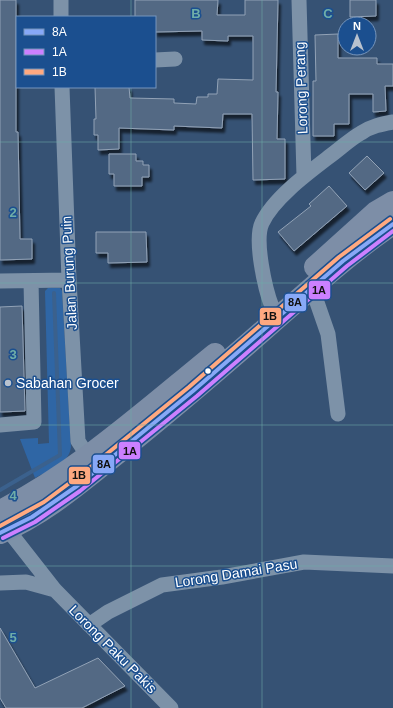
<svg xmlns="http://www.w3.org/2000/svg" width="393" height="708" font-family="Arial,sans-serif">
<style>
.green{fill:#2f66a5}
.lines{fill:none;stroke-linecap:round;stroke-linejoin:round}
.stream{stroke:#3b618d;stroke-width:4}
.building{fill:#526984;stroke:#92a2b6;filter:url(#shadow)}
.minor{stroke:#7d92a8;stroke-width:15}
.primary{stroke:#7d8ea7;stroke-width:22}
.bus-1-casing{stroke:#1b4f8f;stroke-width:7}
.bus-2-casing{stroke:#1b4f8f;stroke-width:7}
.bus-3-casing{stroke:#1b4f8f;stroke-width:7}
.bus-1{stroke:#87a8f7;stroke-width:4}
.bus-2{stroke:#cc80ff;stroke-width:4}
.bus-3{stroke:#ffa980;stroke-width:4}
.grid{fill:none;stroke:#6fada8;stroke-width:1;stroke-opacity:0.55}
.bus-dot{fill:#fff;stroke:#1b4f8f;stroke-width:1.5}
.poi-dot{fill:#b9c2ce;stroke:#1b4f8f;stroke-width:1.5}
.labels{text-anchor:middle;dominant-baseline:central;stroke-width:3;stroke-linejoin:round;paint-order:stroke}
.street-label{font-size:14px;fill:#fff;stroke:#1b4f8f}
.poi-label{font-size:14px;fill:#fff;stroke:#1b4f8f;text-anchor:start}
.grid-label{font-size:13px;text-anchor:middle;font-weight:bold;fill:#6fada8;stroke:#1b4f8f;stroke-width:3;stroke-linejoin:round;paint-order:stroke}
.line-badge{stroke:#1b4f8f;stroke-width:1.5}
.pale-badge-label{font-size:11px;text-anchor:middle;font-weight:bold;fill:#111}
</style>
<defs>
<filter id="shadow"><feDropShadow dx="2.5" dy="4.5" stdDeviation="1" flood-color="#0009"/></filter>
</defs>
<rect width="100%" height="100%" fill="#365274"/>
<path class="green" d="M 48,288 L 60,288 L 62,291 L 71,447 C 69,464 49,470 35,478 L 20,439 L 38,438 L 38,444 L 49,443 L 45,291 Z"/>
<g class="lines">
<path class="stream" d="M 0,490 L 60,455 L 54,293"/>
</g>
<path class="building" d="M 0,0 L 16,0 L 16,132 L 18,132 L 20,239 L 32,239 L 32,259 L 0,260 Z
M 135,0 L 218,0 L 217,15 L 245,15 L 245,0 L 278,0 L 276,92 L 278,92 L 277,139 L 285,139 L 285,179 L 253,180 L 252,114 L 223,114 L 222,128 L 174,126 L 174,130 L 119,128 L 119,149 L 98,150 L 98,135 L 94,135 L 94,119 L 96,119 L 95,87 L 129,87 L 130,98 L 174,99 L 174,103 L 196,104 L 197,97 L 208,97 L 208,94 L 217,94 L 218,79 L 253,80 L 253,36 L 228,36 L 228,41 L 202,40 L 202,31 L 155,32 L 155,17 L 135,17 Z
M 350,0 L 376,0 L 376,16 L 350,17 Z
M 338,34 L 338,58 L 377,58 L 377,64 L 393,64 L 393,86 L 385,86 L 386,111 L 373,112 L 373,94 L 349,94 L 349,124 L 334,124 L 334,136 L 313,136 L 313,81 L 316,81 L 315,35 Z
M 109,154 L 136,154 L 136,161 L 143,161 L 143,165 L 149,165 L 149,177 L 142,177 L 142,186 L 114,186 L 114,174 L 109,174 Z
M 367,156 L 384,173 L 365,190 L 349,173 Z
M 329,186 L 347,206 L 294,251 L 278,232 L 311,206 L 309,204 Z
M 96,232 L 146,232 L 147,262 L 108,263 L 108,253 L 96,253 Z
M 22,306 L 25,411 L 0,412 L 0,307 Z
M 0,628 L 35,688 L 98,658 L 125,686 L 82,708 L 6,708 L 0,698 Z"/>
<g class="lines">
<path class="minor" d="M 61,0 L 61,17
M 299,0 L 304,176
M 155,60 L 175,59
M 62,87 L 69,280 L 78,441 L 87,455
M 0,281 L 69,280
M 312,288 L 328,334 L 338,414
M 272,307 C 265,289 254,240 262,223 C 274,197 312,170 334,153 C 343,146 352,138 361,133 C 371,126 382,124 393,122
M 0,425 L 34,422 L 31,281
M 8,530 L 55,590 L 171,708
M 0,583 L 26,582 L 55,590
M 89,625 L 108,612 L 162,585 L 222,577 L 304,562 L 393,566"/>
<path class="primary" d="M 315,267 L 376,212 L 393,202
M 0,511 C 79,471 147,409 215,354
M 0,533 C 45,514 81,482 119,452 C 169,412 217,371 265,329 C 306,293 347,255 393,224"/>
<defs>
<path id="bus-1" d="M 0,533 L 32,517 L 77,486 L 193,391 L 343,261 L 393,224"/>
<path id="bus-2" d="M 3,538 L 35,522 L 80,491 L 197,396 L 347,266 L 393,231"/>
<path id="bus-3" d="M 0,526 L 44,502 L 87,470 L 189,387 L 339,257 L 390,219"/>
</defs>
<use href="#bus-1" class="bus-1-casing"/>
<use href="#bus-2" class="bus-2-casing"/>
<use href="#bus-3" class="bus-3-casing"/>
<use href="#bus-1" class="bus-1"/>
<use href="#bus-2" class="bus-2"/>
<use href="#bus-3" class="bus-3"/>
</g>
<path class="grid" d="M 131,0 L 131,17M 262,0 L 262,708M 131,87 L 131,708M 0,142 L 393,142M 0,283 L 393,283M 0,425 L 393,425M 0,566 L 393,566"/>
<circle class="bus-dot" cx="208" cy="371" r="3.5"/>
<circle class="poi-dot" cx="8" cy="383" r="4"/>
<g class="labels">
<g class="street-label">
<text transform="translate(301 88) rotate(-92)">Lorong Perang</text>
<text transform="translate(69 273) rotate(-93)">Jalan Burung Puin</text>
<text transform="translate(236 573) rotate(-9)">Lorong Damai Pasu</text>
<text transform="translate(113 649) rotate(45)">Lorong Paku Pakis</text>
</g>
<g class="poi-label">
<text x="16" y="383">Sabahan Grocer</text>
</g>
</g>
<g class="grid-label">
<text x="196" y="18">B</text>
<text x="328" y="18">C</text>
<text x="13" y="217">2</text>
<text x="13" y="359">3</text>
<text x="13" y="500">4</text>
<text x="13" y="642">5</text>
</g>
<g class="line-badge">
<rect x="308" y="280" width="23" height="20" rx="4" fill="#cc80ff"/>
<rect x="284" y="293" width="23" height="19" rx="4" fill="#87a8f7"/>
<rect x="259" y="307" width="23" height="19" rx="4" fill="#ffa980"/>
<rect x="118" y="441" width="23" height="19" rx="4" fill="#cc80ff"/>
<rect x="92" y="454" width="23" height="20" rx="4" fill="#87a8f7"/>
<rect x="68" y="466" width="23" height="19" rx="4" fill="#ffa980"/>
</g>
<g class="pale-badge-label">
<text x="319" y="294">1A</text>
<text x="295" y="306">8A</text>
<text x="270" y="320">1B</text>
<text x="130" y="455">1A</text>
<text x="104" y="468">8A</text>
<text x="79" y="479">1B</text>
</g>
<rect x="16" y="16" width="140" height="72" fill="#1b4f8f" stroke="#7695bc"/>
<rect x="24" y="29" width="20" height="6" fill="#87a8f7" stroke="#7695bc"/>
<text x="52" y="36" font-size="12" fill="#ffffff">8A</text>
<rect x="24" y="49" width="20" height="6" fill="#cc80ff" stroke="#7695bc"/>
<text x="52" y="56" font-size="12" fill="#ffffff">1A</text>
<rect x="24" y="69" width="20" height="6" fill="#ffa980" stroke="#7695bc"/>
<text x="52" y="76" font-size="12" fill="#ffffff">1B</text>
<g transform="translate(357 36)"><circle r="19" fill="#1b4f8f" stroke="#7695bc"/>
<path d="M0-3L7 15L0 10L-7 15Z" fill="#b9c2ce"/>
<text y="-6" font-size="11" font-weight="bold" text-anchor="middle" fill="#ffffff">N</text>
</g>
</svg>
